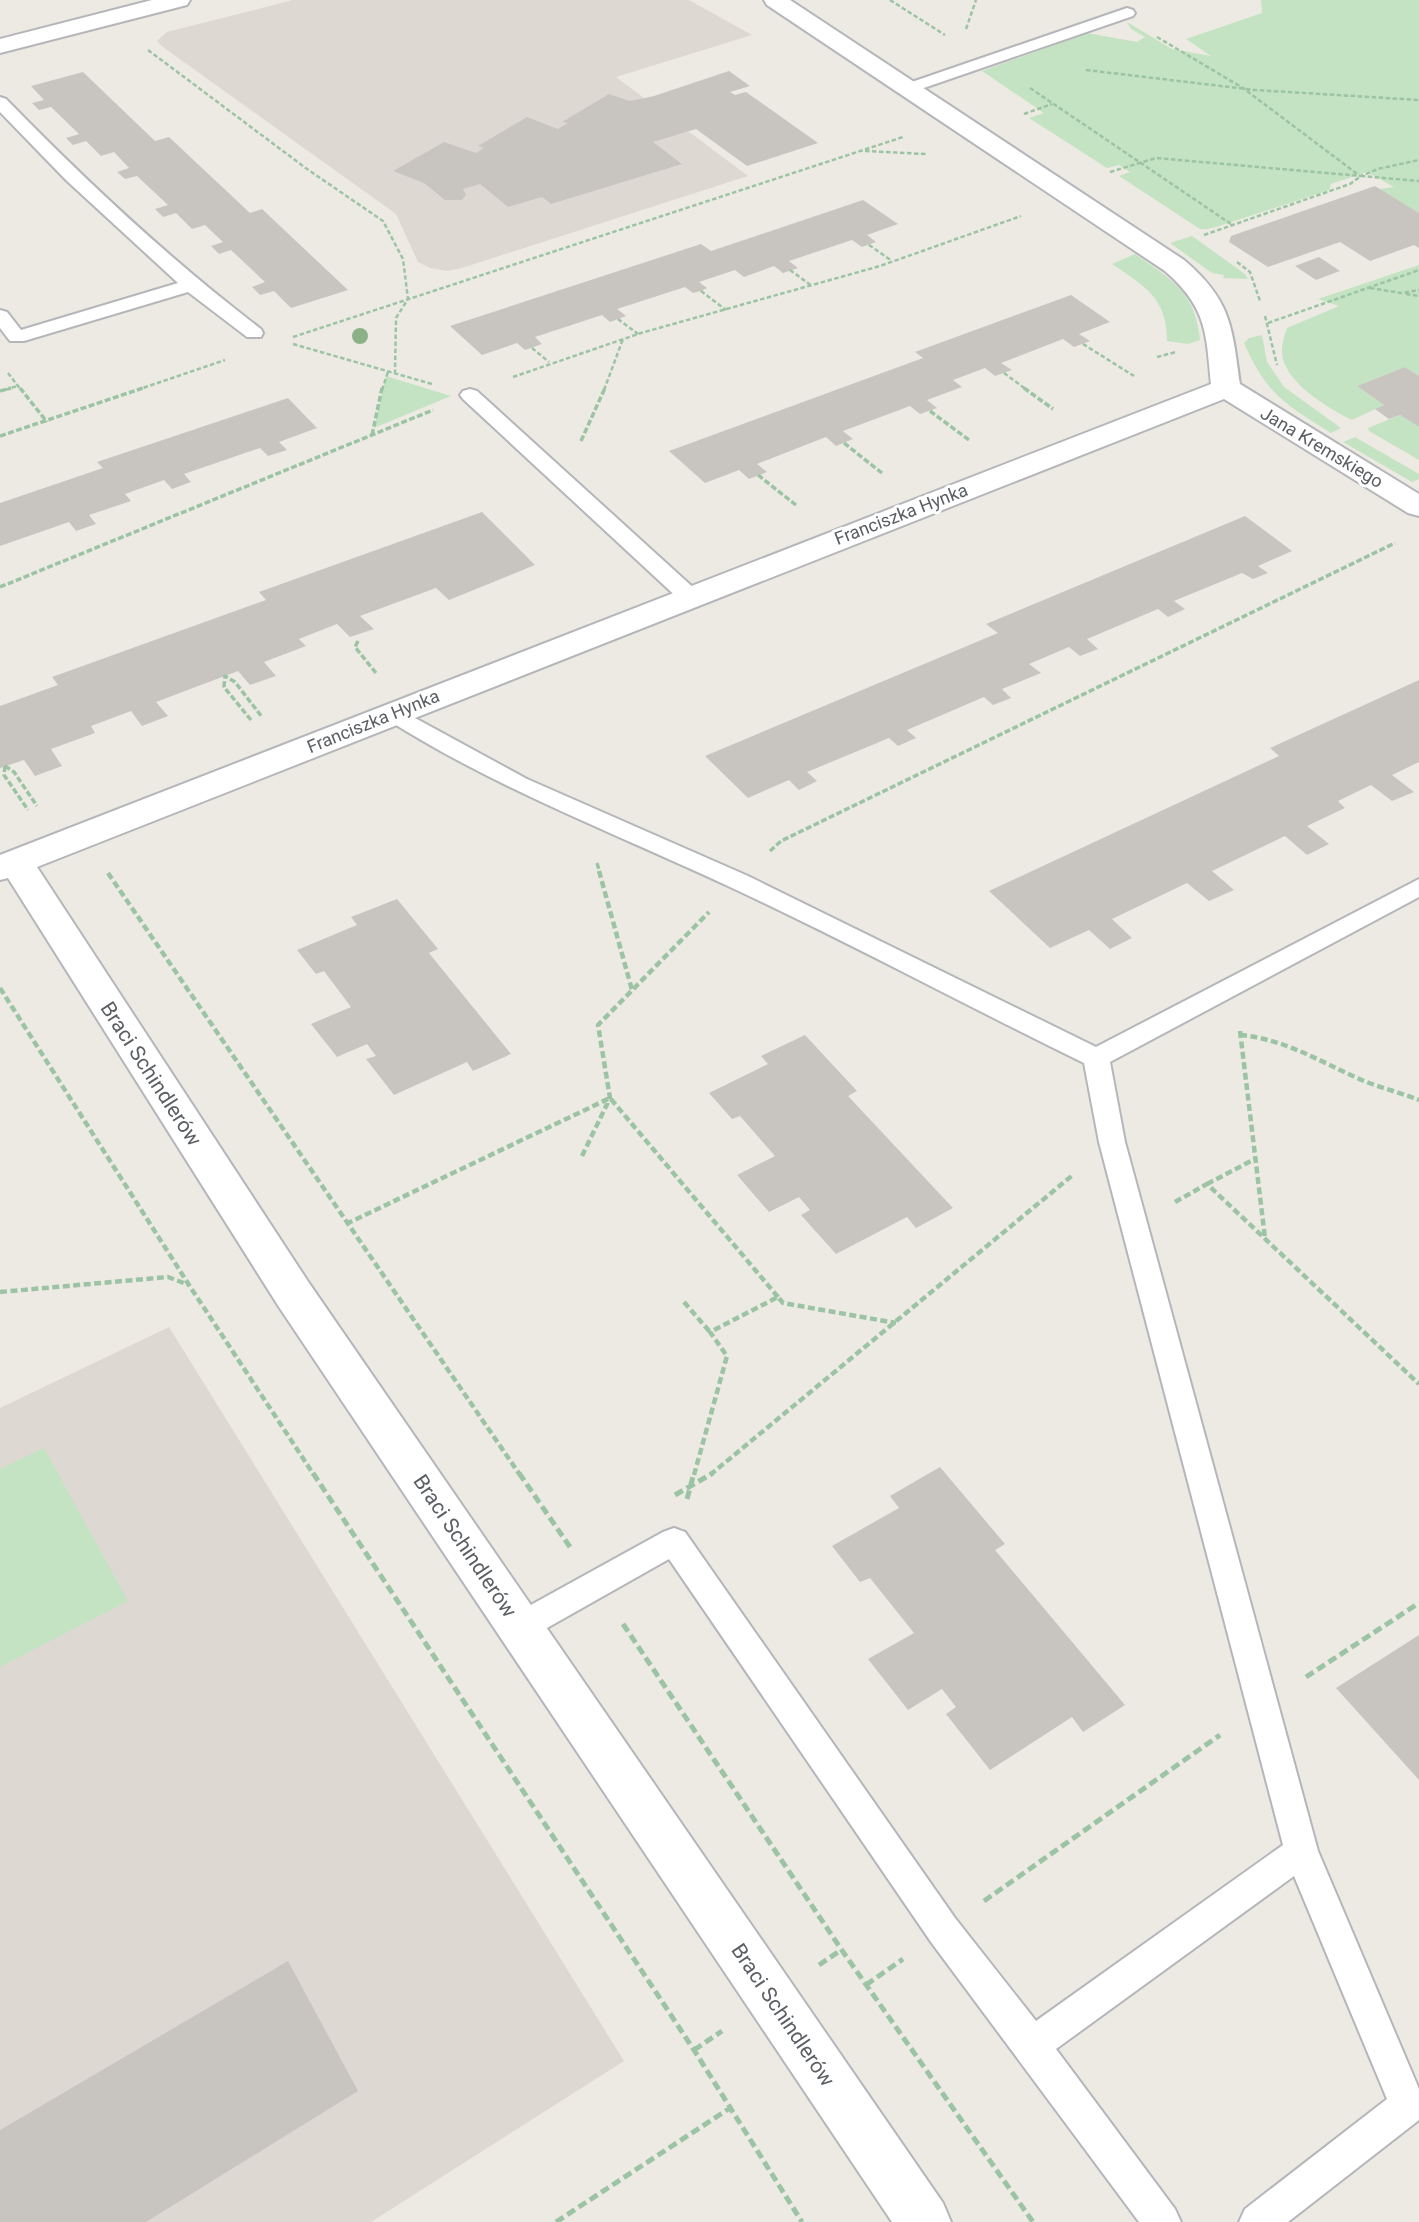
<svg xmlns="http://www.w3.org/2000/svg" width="1419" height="2222" font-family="Roboto,sans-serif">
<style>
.education{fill:#ddd9d2}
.green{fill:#c4e3c2}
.building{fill:#c8c5c0}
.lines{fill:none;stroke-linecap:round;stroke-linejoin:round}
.service-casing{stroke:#b4b6ba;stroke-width:4}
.minor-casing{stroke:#b4b6ba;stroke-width:4}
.path-far3{stroke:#9cc4a4;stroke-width:2.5;stroke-dasharray:4.5 2.5;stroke-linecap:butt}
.path-far2{stroke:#9cc4a4;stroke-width:3.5;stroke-dasharray:6 2.5;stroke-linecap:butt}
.path-far1{stroke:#9cc4a4;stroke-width:4.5;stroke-dasharray:7 3.5;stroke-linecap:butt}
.path{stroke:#9cc4a4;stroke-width:5;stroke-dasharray:9 4.5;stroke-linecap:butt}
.service{fill:#fff;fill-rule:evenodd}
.minor{fill:#fff;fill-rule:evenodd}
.tree{fill:#8db187}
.labels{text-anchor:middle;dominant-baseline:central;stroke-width:6;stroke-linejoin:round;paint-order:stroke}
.far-street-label{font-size:18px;fill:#5b5f63;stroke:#fff}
.street-label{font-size:21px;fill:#5b5f63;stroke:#fff}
</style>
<rect width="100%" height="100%" fill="#edeae3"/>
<path class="education" d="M 293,0 L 689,0 L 752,35 L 616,77 L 748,176 L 462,268 L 447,271 L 430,268 L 418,262 L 396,214 L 163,47 L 157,41 L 167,32 Z
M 169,1327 L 624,2061 L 371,2222 L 0,2222 L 0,1408 Z"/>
<path class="green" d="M 1261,0 L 1419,0 L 1419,213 L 1379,189 L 1394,187 L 1367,172 L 1331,184 L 1329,190 L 1244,218 C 1231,221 1210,231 1200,229 L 1119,176 L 1130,172 L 1119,165 L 1107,168 L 1029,118 L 1044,113 L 982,71 L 1087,33 L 1137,42 L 1145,37 L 1131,29 L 1127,22 L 1172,49 L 1211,56 L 1186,39 L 1262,13 Z
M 1192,236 L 1245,274 L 1248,279 L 1223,278 L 1224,275 L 1212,273 L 1170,243 Z
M 1135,254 C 1171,279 1196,293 1200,340 L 1188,344 L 1167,341 C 1167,297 1144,286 1112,264 Z
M 1419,265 L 1419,376 L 1405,367 L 1357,386 L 1384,405 L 1352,420 C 1328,408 1280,380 1282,349 C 1282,342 1285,335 1287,328 L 1339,306 L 1318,299 Z
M 1262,335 L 1267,362 L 1284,387 L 1341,428 L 1331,433 C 1285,404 1267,395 1244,343 L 1249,338 Z
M 386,376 L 451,396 L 374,428 Z
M 1400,415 L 1419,427 L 1419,460 L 1369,431 L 1368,428 Z
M 1355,437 L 1419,474 L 1419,479 L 1412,482 L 1343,442 Z
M 44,1448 L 128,1601 L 0,1667 L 0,1469 Z"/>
<path class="building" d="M 729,71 L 750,86 L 730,92 L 735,95 L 746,92 L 818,143 L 747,166 L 696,129 L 653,142 L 682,164 L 551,204 L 542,197 L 508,207 L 480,184 L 463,189 L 466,195 L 462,200 L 445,200 L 424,183 L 393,171 L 444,142 L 476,153 L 484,148 L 478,146 L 527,117 L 558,129 L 568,123 L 562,122 L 609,94 L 630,101 L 654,96 Z
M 83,72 L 155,141 L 169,137 L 250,213 L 262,209 L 348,290 L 291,308 L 274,291 L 260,295 L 252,287 L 265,282 L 231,250 L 219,254 L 211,246 L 223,242 L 205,225 L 192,229 L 176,213 L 163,217 L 155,209 L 168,205 L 137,176 L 125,179 L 117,172 L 129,168 L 114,152 L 101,156 L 86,141 L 73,145 L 66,138 L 79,134 L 51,107 L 39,110 L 32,103 L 44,100 L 31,86 Z
M 1375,186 L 1419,213 L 1419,248 L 1414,245 L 1370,261 L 1340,242 L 1268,267 L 1229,242 L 1231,236 Z
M 863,200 L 898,224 L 867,235 L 876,242 L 862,247 L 852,240 L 789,261 L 798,268 L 783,273 L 774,266 L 744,277 L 735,270 L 699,282 L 707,288 L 701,291 L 693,293 L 685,287 L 617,309 L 626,316 L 610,322 L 602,315 L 535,337 L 542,344 L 525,350 L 517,343 L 482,355 L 450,326 L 701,244 L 711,251 Z
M 1319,257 L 1340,271 L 1316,280 L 1295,266 Z
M 1071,295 L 1110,322 L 1079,334 L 1090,341 L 1074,347 L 1063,339 L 1001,363 L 1012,370 L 995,376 L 985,368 L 953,380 L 962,387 L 927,400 L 937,408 L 920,414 L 910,406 L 843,431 L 853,439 L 836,446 L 826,437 L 757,464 L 767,472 L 749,479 L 739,470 L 705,483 L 669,451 L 923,358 L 915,352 Z
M 1405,367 L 1419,376 L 1419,427 L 1400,415 L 1389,419 L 1375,409 L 1384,405 L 1357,386 Z
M 288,398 L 317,428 L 279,442 L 287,450 L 268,456 L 260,448 L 184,474 L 191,482 L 172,489 L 164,480 L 125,494 L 131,501 L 89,515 L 96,524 L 76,531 L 69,522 L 0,546 L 0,503 L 103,468 L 97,462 Z
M 482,512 L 535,565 L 449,600 L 436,588 L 360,616 L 374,629 L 350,637 L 337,624 L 299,639 L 306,646 L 264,662 L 276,676 L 250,685 L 238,671 L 156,702 L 168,716 L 142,726 L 131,711 L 91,726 L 95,733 L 51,749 L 62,766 L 35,776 L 24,760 L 0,768 L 0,706 L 58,685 L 52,677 L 266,600 L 259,592 Z
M 1245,516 L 1292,551 L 1258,566 L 1268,573 L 1253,579 L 1242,573 L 1174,601 L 1185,609 L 1168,617 L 1158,609 L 1087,639 L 1098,649 L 1080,656 L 1069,647 L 1029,664 L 1041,673 L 1002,689 L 1011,698 L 993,705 L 984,697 L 907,730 L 916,738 L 898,746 L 889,738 L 807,772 L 817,781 L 799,790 L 789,780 L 748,798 L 705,756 L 998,633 L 986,624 Z
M 1419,680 L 1419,762 L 1392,775 L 1414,792 L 1392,801 L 1371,785 L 1338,801 L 1345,808 L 1307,826 L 1329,844 L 1307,855 L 1285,836 L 1212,871 L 1234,890 L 1209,901 L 1187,883 L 1112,919 L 1132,938 L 1110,949 L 1089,930 L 1050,948 L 989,891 L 1279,756 L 1270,748 Z
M 397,899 L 438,949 L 429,953 L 511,1054 L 473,1071 L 467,1062 L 394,1095 L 366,1059 L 376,1056 L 367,1044 L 337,1057 L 311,1024 L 351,1007 L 324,971 L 316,974 L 297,950 L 357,925 L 351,917 Z
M 805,1035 L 857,1091 L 848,1096 L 953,1208 L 916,1228 L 907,1217 L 836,1254 L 801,1215 L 810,1210 L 799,1197 L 769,1212 L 737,1175 L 775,1156 L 740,1116 L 732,1119 L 709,1093 L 768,1064 L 761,1056 Z
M 940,1467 L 1005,1544 L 995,1550 L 1125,1705 L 1083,1732 L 1072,1717 L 990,1770 L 946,1714 L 956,1707 L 942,1689 L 908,1710 L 868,1659 L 914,1633 L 870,1578 L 860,1582 L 832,1546 L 899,1508 L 890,1496 Z
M 1419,1635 L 1419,1780 L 1336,1688 Z
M 288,1961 L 358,2091 L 146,2222 L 0,2222 L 0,2130 Z"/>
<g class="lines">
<defs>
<path id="service" d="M 1127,8 L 1133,10 L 1135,13 L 1133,16 L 915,91 L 903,91 L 901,88 L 903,85 Z
M 0,97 L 6,99 C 86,181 169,259 261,329 L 263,333 L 261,337 L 247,337 L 188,292 L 24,341 L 10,341 L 0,328 L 0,310 L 7,312 L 21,330 L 178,283 L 66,180 L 0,112 Z
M 470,389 L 477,391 L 697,591 L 700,596 L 697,601 L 681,601 L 463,399 L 460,395 L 463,391 Z
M 393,706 L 527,779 L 748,876 L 1096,1047 L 1419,879 L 1419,897 L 1110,1062 L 1125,1142 L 1318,1851 L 1419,2089 L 1419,2120 L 1288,2222 L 1239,2222 L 1245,2209 L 1387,2099 L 1294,1876 L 1056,2049 L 1175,2209 L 1181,2222 L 1139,2222 L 931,1942 L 669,1559 L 531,1637 L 520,1641 L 509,1637 L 504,1627 L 509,1617 L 663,1532 L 674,1528 L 685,1532 L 955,1918 L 1036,2021 L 1283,1845 L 1099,1142 L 1084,1063 C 965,1005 848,942 728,886 C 612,832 493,787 385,718 L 382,713 L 385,708 Z"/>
<path id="minor" d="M 152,0 L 190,0 L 187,5 L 0,53 L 0,39 Z
M 764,0 L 790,0 L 1184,260 C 1231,300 1232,326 1240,384 L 1419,494 L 1419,516 L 1408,513 L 1224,399 L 37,867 L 309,1283 L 943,2203 L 951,2222 L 892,2222 L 279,1307 L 8,878 L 0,880 L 0,855 L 1211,384 C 1206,332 1207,308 1165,271 L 767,5 Z"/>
</defs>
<use href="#service" class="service-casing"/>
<use href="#minor" class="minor-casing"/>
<path class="path-far3" d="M 890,0 L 945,35
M 966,29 L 976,0
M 1157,37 L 1243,88 L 1360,176
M 148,50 L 307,169 L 383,221 L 403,259 L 408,299 L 396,318 L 395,373
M 1086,70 L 1255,90 L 1419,100
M 1030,88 L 1231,224
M 1024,114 L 1052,104
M 865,151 L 926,154
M 1110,172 L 1156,158 L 1361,176 L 1378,169 L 1419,160
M 1204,235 L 1350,184 L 1361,176 L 1419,181
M 869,245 L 892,261
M 1237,262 L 1250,272 L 1260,301
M 790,270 L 812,286
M 1370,288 L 1401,293 L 1419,290
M 701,291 L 726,310
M 1406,294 L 1419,296
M 1265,316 L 1277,365
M 618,319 L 638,334
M 1268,323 L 1419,270
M 293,337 L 903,137
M 293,344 L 432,384
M 1083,344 L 1134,376
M 532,348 L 549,362
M 1157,357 L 1176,352
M 8,373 L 21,390
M 1004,373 L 1027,390
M 513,377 L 641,333 L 880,266 L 1021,216
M 5,390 L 17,386
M 137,390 L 225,360
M 382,390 L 388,372
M 604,390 L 623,339"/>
<path class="path-far2" d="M 20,388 L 47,422
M 1024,388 L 1053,409
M 0,391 L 11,388
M 930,411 L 969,440
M 372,435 L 382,388
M 0,436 L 143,388
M 581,441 L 605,388
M 844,443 L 882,473
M 758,475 L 796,505
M 0,587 L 433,410
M 358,641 L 355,647 L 376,673
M 251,720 L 224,687 L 225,676 L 235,682 L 262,717
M 5,766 L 14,772 L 37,806
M 5,766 L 4,775 L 28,810
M 770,851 L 781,841 L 1395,543
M 597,863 L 600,873"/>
<path class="path-far1" d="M 599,871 L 632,990
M 108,873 L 520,1475
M 0,988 L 189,1285 L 314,1475
M 1240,1031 L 1265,1238
M 1240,1035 C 1283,1039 1318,1060 1357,1078 C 1377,1087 1399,1092 1419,1100
M 582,1156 L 610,1098 L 598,1025 L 709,912
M 1207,1184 L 1255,1159
M 1175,1202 L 1207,1184 L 1419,1384
M 346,1224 L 610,1098 L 778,1297
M 0,1292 L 168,1277 L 189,1285
M 684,1302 L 710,1332
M 694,1475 L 727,1356 L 710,1332 L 778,1297 L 783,1303 L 896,1323
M 710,1475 L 1074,1174"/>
<path class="path" d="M 313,1473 L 694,2050 L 802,2222
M 519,1473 L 570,1547
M 675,1495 L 713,1473
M 687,1499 L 694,1473
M 623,1624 L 841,1949 L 1033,2222
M 1306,1677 L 1419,1603
M 984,1901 L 1220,1735
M 819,1965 L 841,1950
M 866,1985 L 903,1959
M 694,2050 L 722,2031
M 556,2222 L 730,2108"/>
<use href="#service" class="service"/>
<use href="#minor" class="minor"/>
</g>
<circle class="tree" cx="360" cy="336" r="8"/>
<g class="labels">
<g class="far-street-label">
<text transform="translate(1322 447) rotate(31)">Jana Kremskiego</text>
<text transform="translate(901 514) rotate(-21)">Franciszka Hynka</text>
<text transform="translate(373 721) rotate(-22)">Franciszka Hynka</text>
</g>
<g class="street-label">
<text transform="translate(151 1074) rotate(57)">Braci Schindlerów</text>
<text transform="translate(465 1546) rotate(56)">Braci Schindlerów</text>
<text transform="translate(783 2015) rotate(56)">Braci Schindlerów</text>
</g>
</g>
</svg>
